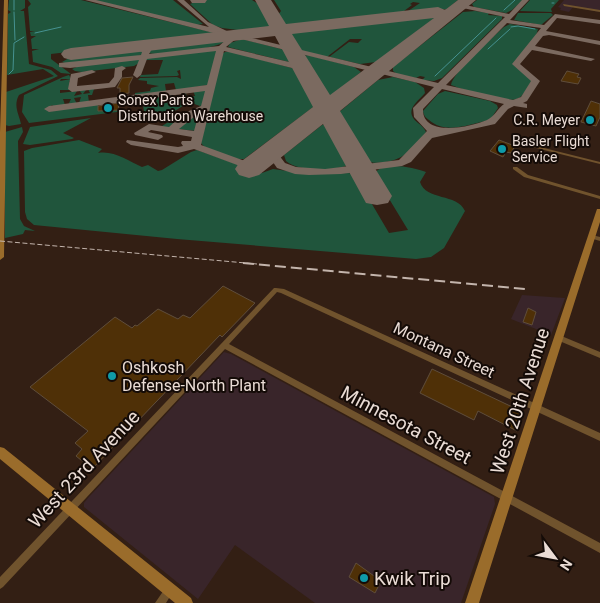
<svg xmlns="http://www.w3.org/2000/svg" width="600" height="603" font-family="Roboto,sans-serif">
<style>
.commercial{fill:#39252a}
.green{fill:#20553c}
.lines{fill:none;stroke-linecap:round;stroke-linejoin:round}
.stream{stroke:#469291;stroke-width:1}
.taxiway{fill:#7b6a60;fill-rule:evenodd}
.runway{fill:#7b6a60;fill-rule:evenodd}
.building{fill:#4f3007;stroke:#5f4d3b}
.street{fill:#70532d;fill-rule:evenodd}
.secondary{fill:#9a6c2b;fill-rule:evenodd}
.rail-far1{stroke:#c3b4ac;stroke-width:1;stroke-dasharray:5 2.5;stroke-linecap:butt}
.rail{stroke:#c3b4ac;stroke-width:2;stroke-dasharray:11 5;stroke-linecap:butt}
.culture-dot{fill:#0f9aa8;stroke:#140b07;stroke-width:2}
.labels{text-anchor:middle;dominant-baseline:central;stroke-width:4;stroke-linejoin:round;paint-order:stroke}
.far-poi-label{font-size:14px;fill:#eadcd5;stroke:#140b07;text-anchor:start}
.street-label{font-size:16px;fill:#eadcd5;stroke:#140b07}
.poi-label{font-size:16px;fill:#eadcd5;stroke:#140b07;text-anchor:start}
.near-street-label{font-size:19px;fill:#eadcd5;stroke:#140b07}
.near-poi-label{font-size:19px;fill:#eadcd5;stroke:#140b07;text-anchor:start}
</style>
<rect width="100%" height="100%" fill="#331f14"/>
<path class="commercial" d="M 564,0 L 600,0 L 600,12 L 573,7 L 569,12 L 560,10 L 561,8 L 558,7 Z
M 522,295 L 565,298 L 551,335 L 511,319 Z
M 224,352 L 231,354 L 494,497 L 495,504 L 461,603 L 315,603 L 235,545 L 198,599 L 84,507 L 84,503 L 88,498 Z"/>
<path class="green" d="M 9,0 L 25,0 L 25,8 L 20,11 L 24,11 L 29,64 L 51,70 L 58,76 L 19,95 C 13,106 19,114 21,124 L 9,126 L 5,125 L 6,92 L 54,76 L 43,69 L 7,75 L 8,14 L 11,12 L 8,10 Z
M 28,0 L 81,0 L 219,34 L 51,54 L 51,59 L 71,74 L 61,73 L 52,67 L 33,62 L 32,51 L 39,49 L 32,49 L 31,39 L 36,36 L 31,36 L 30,32 L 35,31 L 30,31 L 28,7 L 31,4 Z
M 93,0 L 173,0 L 203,24 L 197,25 Z
M 200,0 L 252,0 L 260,5 L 273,27 L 246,31 L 222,28 L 213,25 L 190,4 Z
M 274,0 L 458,0 L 447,9 L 405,13 L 420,3 L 413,2 L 410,4 L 412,5 L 400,14 L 289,26 L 285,26 L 278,15 L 281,11 Z
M 477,0 L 523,0 L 512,10 L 506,13 L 474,7 L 472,4 Z
M 530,0 L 559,0 L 551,9 L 552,12 L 520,11 Z
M 475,11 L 489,13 L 488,15 L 502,16 L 502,19 L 442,78 L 434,81 L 422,80 L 425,77 L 420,76 L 416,78 L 397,74 L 393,71 L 393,67 L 463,12 Z
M 518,13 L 551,13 L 553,15 L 541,25 L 514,20 Z
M 440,14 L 376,62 L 360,64 L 329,57 L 349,42 L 358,43 L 362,39 L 350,39 L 327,57 L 299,50 L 288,31 Z
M 510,24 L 538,29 L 536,36 L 514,63 L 515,66 L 532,79 C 530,85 524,95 519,98 C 507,105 464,90 451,85 C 453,72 492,38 504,27 Z
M 242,39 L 285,50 L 293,63 L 228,47 L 230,43 Z
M 218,40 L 224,42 C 214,49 160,57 149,53 L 150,49 L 154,47 Z
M 137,49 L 144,50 L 143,54 L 138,56 L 71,65 L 62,62 L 71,57 Z
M 212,49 L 218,52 L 208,85 L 176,90 L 174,83 L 165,84 L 166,91 L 135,95 L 135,93 L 150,91 L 151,88 L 159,86 L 147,84 L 147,81 L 138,80 L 140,78 L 177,77 L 181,79 L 180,70 L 177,71 L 179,75 L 177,76 L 140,77 L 141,75 L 158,74 L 163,60 L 145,60 L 147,58 Z
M 225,52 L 233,52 L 292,68 L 297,71 L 316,105 L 244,159 C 233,160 207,152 201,143 L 222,54 Z
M 308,55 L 354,67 L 361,72 L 332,95 L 327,95 L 303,56 Z
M 133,59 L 139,60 L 139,63 L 134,66 L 82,72 L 75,71 L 72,69 L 79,66 Z
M 69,75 L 71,79 L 61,79 L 60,81 L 71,79 L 69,82 L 71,83 L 71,90 L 60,90 L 60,93 L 77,91 L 74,96 L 82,94 L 79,90 L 86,90 L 83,94 L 90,93 L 88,89 L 94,89 L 92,95 L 88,95 L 89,102 L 79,103 L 81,97 L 74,98 L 77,104 L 68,105 L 71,99 L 63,99 L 65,105 L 54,107 L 52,105 L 48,110 L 98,103 L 98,110 L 108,109 L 109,111 L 123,108 L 117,112 L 29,123 L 22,112 L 24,95 L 63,77 Z
M 393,77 L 415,82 L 424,88 L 425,93 C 415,104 404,111 418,123 C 422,126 424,128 426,132 C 415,147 404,160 385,162 C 377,163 372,164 365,159 L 338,113 L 378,80 Z
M 202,89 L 208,91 L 204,105 L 200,106 L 189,102 L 170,114 L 180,118 L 172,128 L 163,127 L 162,126 L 170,121 L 163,118 L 154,122 L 145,119 L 143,105 L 137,98 L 145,97 L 147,104 L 155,102 L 153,95 L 172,93 L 174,99 L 184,98 L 181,91 L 185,91 L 187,97 L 195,96 L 193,90 Z
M 445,91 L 490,101 L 497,105 L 498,108 L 490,120 C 469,124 446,135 429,120 C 425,117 424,116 423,111 L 438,94 Z
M 198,111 L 202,111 L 197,131 L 177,129 L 185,119 Z
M 91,118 L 63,133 L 74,138 L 72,139 L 30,145 L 23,144 L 30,127 Z
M 325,124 L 328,126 L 349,163 L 346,166 C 330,171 299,172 286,161 L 284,155 L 322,125 Z
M 22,127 L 23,132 L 18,141 L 20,219 L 24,226 L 35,231 L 25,230 L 23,234 L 5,238 L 5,132 Z
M 79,140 L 102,149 L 98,153 C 114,150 128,161 142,167 L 148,165 L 158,171 L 162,170 L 191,152 L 197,150 L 262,173 L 273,169 L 310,174 L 349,173 L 356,177 L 389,233 L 408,230 L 374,174 C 383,160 414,168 426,172 L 420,182 C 426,201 457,193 465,211 L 444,248 L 431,257 L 416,259 L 177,239 L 34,225 L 27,219 L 25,212 L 24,151 L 32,148 Z"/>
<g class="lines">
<path class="stream" d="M 14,0 L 14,10
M 552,3 L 554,3
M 504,10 L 515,0
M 14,12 L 15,40
M 511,27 L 518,26 L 535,29
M 35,33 L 61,27
M 488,49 L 510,29
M 9,74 L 13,70 L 14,43 L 24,37
M 435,76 L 496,18"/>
<path class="taxiway" d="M 85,0 L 96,0 L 209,27 L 177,0 L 184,0 L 208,22 L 231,33 L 438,83 L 505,17 L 458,7 L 457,6 L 460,4 L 509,14 L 522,0 L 529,0 L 510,20 L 544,25 L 555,14 L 600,20 L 600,24 L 557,18 L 546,31 L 600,41 L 600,45 L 549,35 L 543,36 L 535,46 L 595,59 L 591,61 L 532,50 L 520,64 L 540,81 L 527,101 L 523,103 L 527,104 L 527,108 L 514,106 L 508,109 L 495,124 L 432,138 L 411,162 L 402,166 L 341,174 L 309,175 L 295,174 L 277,168 L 266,152 L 267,150 L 275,150 L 285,163 L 296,167 L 325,169 L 399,160 L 427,131 L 414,117 L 413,108 L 434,87 L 237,38 L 226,47 L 302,65 L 309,71 L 305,73 L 296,69 L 224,51 L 201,145 L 256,165 L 258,167 L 256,169 L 248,169 L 194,149 L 178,153 L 131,145 L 126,142 L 127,140 L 178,147 L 183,146 L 181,143 L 182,141 L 191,141 L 192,137 L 151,130 L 148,132 L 162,135 L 163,137 L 158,140 L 135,135 L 134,133 L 149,124 L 169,127 L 184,113 L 201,106 L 205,91 L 49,112 L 44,109 L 49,106 L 207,85 L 216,51 L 147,59 L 141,75 L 137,78 L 133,75 L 139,60 L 70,68 L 59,67 L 59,63 L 141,55 L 142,52 L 130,47 L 134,45 L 142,47 L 143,44 L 160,42 L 160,46 L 152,49 L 149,54 L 219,46 L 229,37 ZM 507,23 L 541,28 L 512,64 L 531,81 L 521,97 L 513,100 L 446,85 ZM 442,89 L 504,104 C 498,108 494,117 487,120 C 471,127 422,138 423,109 ZM 199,113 L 194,131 L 179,129 Z
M 456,7 L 458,8 L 458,10 L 438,14 L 435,12 Z
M 122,66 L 126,68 L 122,71 L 122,77 L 115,87 L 72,92 L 68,89 L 71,74 L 92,70 L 96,72 L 78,78 L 77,86 L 109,83 L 114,77 L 115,68 Z"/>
<path class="runway" d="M 190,0 L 207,0 L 205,3 L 192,3 Z
M 255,0 L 271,0 L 286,24 L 438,7 L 445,10 L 458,0 L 476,0 L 340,111 L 392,196 L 388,203 L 377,205 L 366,203 L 323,124 L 259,175 L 249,178 L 239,175 L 235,169 L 239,163 L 313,107 L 275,36 L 71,60 L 64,58 L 61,54 L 64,50 L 71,48 L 269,26 ZM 434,18 L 330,95 L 292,34 Z"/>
</g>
<path class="building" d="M 567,71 L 579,74 L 577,77 L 581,78 L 578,84 L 561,81 Z
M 133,77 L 129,85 L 129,93 L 120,94 L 120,88 L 117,88 L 122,78 Z
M 591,101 L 600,104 L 600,117 L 596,126 L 581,122 Z
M 118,103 L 119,110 L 98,111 L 98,106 Z
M 499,140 L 515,146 L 511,153 L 506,152 L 503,157 L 490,151 Z
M 223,286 L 255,303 L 222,337 L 220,335 L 92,469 L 76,456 L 82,449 L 75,443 L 88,431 L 30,387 L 115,317 L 132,328 L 135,325 L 137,326 L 158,309 L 178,319 L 183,315 L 190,318 Z
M 528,308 L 536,312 L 532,325 L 523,322 Z
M 432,369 L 523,412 L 517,431 L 478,411 L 474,420 L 420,393 Z
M 356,563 L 381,581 L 375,593 L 349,577 Z"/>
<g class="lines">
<path class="street" d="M 563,4 L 600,10 L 600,12 L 564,6 Z
M 528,144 L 600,162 L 600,164 L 528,146 Z
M 513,167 L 517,167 L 528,175 L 600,196 L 600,199 L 524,177 L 513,169 Z
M 592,235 L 600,237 L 600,241 L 590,238 L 589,237 Z
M 274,288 L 276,288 L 284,289 L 600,433 L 600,441 L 281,293 L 277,292 L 229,344 L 600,543 L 600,553 L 225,349 L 3,587 L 0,589 L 0,577 Z
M 559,335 L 600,352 L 600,358 L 557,340 L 556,338 L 557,336 Z
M 169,585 L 172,587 L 174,590 L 166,603 L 155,603 L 166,587 Z"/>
<path class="secondary" d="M 4,0 L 8,0 L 4,257 L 0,260 L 0,132 Z
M 597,209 L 600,209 L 600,222 L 479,603 L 465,603 Z
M 0,447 L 4,448 L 191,598 L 193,603 L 175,603 L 0,459 Z"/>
<path class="rail-far1" d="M 0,241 L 257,264"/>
<path class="rail" d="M 243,263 L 526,289"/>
</g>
<g class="culture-dot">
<circle cx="108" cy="108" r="5"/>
<circle cx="590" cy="120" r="5"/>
<circle cx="502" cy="149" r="5"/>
<circle cx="112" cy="376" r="5"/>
<circle cx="364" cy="578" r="5"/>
</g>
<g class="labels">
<g class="far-poi-label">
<text x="118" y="100">Sonex Parts<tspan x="118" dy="16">Distribution Warehouse</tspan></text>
<text x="580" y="120" text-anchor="end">C.R. Meyer</text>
<text x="512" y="141">Basler Flight<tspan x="512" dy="16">Service</tspan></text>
</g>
<g class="street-label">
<text transform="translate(444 350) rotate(25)">Montana Street</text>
</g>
<g class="poi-label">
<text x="122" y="367">Oshkosh<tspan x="122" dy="18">Defense-North Plant</tspan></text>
</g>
<g class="near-street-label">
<text transform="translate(520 401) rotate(-72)">West 20th Avenue</text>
<text transform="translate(406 425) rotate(28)">Minnesota Street</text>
<text transform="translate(84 469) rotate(-47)">West 23rd Avenue</text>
</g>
<g class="near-poi-label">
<text x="374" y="578">Kwik Trip</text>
</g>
</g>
<g transform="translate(555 558) rotate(122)" stroke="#140b07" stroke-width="4" paint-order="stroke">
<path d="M0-4L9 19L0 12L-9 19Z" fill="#eadcd5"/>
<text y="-8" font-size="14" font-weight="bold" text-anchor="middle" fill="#eadcd5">N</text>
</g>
</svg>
